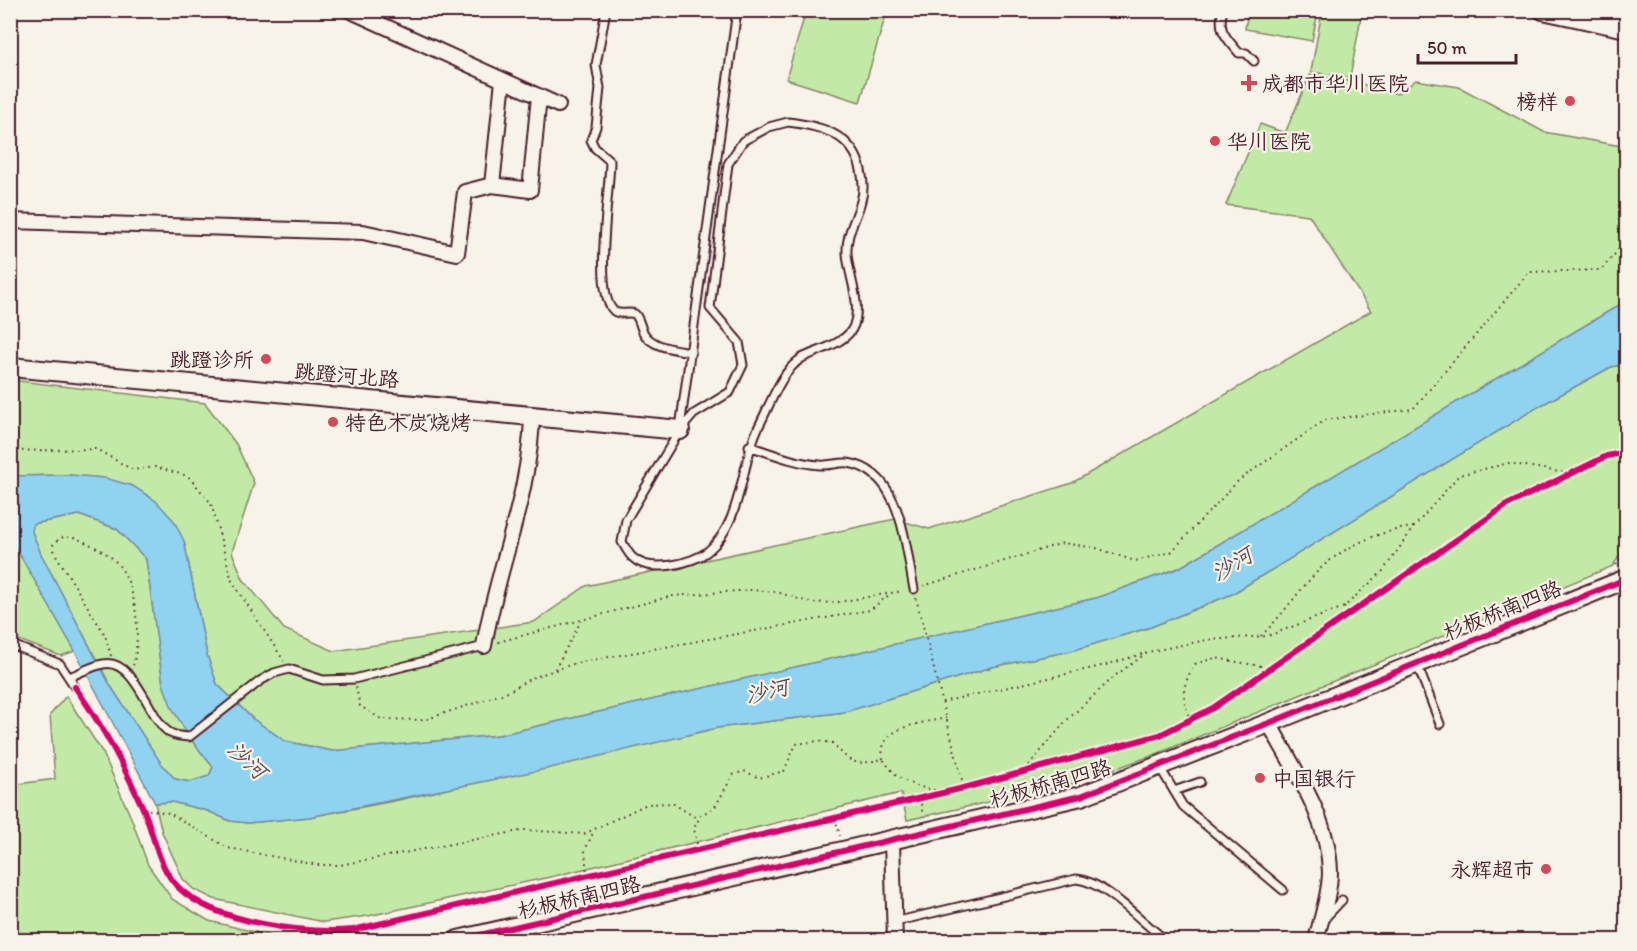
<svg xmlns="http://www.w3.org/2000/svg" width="1637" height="951" font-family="Itim,'LXGW WenKai TC',sans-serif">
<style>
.green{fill:#c2eaa6;stroke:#868468;stroke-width:1.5}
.water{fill:#90d3f1;stroke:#748ba2;stroke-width:1.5;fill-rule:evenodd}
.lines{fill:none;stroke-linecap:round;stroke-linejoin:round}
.service-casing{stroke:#4a1f2b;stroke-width:11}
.minor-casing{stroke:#4a1f2b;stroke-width:18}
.tertiary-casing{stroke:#4a1f2b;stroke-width:22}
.path{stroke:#4a1f2b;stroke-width:2;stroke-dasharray:1.5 4.5;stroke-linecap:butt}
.service{stroke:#f7f3e8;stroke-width:7}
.minor{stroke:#f7f3e8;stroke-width:14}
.tertiary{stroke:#f7f3e8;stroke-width:18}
.cycleway-casing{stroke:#f7f3e8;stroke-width:10}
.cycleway{stroke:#d6006c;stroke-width:6}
.poi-dot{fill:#d1495b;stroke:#f7f3e8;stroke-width:2}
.labels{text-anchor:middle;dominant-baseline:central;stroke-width:4.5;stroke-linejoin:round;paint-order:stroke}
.poi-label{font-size:21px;fill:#4a1f2b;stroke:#f7f3e8;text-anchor:start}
.street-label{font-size:21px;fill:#4a1f2b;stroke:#f7f3e8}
.water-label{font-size:22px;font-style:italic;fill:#5c4c5c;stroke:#f7f3e8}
</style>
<rect width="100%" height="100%" fill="#f7f3e8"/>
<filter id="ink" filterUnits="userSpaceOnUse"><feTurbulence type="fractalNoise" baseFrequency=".0167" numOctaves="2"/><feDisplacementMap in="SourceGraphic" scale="12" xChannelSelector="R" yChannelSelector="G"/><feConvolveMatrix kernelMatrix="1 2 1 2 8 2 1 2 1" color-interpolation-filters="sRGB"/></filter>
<g filter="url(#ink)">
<path class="green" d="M 806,11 L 887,11 L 860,102 L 786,79 Z
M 1248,11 L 1318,11 L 1312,41 L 1245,29 Z
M 1322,11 L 1362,11 L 1350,78 L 1311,72 Z
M 1310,75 L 1354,82 L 1397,94 L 1416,80 L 1459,87 L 1544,132 L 1626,147 L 1626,301 L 1179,568 L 1096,598 L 499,735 L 332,751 L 285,741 L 253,719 L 217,684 L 207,655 L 184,541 L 71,475 L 11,476 L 11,380 L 205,403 L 236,444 L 254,483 L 232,552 L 243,579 L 284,629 L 334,651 L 534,622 L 586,586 L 895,519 L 929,529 L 1072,483 L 1371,311 L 1309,215 L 1226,205 L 1260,124 L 1285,133 Z
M 1626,364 L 1626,545 L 1613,566 L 1154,755 L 1071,784 L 907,820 L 901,793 L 550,877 L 368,916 L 324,922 L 214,899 L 193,889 L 183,879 L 162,832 L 155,803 L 172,802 L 208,811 L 230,821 L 248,823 L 309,817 L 394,801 L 717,728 L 845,712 L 992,667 L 1071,651 L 1151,627 L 1232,594 L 1536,408 L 1611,367 Z
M 79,515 L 117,529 L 146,559 L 163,684 L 189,737 L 213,767 L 209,776 L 190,782 L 175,779 L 161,764 L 110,685 L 41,554 L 32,532 L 33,524 Z
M 10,545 L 16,548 L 75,651 L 61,656 L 11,637 Z
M 66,696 L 103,753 L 132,820 L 148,865 L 172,899 L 209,921 L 288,940 L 11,940 L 11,785 L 55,779 L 50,715 Z"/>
<path class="water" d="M 1626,301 L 1626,364 L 1611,367 L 1536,408 L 1232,594 L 1151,627 L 1071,651 L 992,667 L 845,712 L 717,728 L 546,769 L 309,817 L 248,823 L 230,821 L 208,811 L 172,802 L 155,803 L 75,651 L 16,548 L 11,545 L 10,476 L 71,475 L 105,478 L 133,486 L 156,501 L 174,521 L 184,541 L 207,655 L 217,684 L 253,719 L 285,741 L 332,751 L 499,735 L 1096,598 L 1179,568 ZM 79,515 L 117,529 L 146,559 L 163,684 L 172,708 L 189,737 L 213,767 L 209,776 L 190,782 L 175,779 L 161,763 L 110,685 L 41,554 L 32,532 L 33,524 Z"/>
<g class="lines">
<defs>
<path id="service" d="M 606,10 L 596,65 L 600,88 L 596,127 L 591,140 L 595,148 L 610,161 C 610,188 593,294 614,311 C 620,316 628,311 635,314 C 640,320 640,326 643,332 C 652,348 675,349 691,352
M 1223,10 C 1217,31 1226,37 1239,53 L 1246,53 L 1254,61
M 788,122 C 821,126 853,134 861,170 C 863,179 864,192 861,201 C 856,220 846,233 847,253 C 848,275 862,303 854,325 C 848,343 818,350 802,358 C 781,371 770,405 759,426 C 740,464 743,522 708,551 C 692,564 649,574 632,557 C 628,553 625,547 622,542 L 626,520 L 680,430 L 694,414 L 730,392 L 743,365 L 739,342 L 710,308 L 728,164 L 743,141 L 769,127 Z
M 680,428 L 737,10
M 749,446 C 773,454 795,463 820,465 C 829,466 839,462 848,463 C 902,471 905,546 914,589
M 10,644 L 60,664 L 75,687
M 1417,664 L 1440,724
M 69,677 C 80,673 92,666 103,664 C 133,658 148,712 164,728 C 171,736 180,736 189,737 L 260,681 L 274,673 L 289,669 L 323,680 L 354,679 L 484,646
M 1159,766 L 1183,806 L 1283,890
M 1174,791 L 1200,782
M 1323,920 L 1342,900
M 894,922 L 1076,879 C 1105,881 1142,923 1166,940"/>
<path id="minor" d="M 349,10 L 558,105
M 503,80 L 492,185 L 530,190 L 539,96
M 10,221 L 363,232 L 457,253 L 465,192 L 492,185
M 484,646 C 497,568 531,493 532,414
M 1269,723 C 1294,770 1329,818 1330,872 C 1330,894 1321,919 1316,940
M 892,841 L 895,940"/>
<path id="tertiary" d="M 1543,10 L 1626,28
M 10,367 L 680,430
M 458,940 L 1081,796 L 1269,723 L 1626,579"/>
</defs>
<use href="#service" class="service-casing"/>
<use href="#minor" class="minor-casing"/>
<use href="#tertiary" class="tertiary-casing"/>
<path class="path" d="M 10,451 L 96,449 L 133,470 L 155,467 L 188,476 L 211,503 L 232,581 L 284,661
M 1616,565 L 1626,550
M 923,586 L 1063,543 L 1096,548 L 1135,561 L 1171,552 L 1239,480 L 1325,420 L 1413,409 L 1529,272 L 1601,270 L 1626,241
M 916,598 L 964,788
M 1344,607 L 1348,615
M 1261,636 C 1283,615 1300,588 1322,567 C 1347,545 1382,530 1414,527
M 498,642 L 672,596 L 751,590 L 777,592 L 811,603 L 838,602 L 903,591
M 111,656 L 105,635 L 53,550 L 53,545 L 60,538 C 70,535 78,539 87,543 C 96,547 107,553 114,560 C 138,583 141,636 133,666
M 555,669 L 581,621
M 356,687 L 360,706 L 381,719 L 424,720 L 508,692 L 531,678 L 576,663 L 870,610 L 889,595
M 942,702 L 1106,665 L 1145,653
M 1190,721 C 1182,695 1181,687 1195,664 L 1215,658 L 1272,668
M 883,759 C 877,725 921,724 946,718
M 1025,770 L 1066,721 L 1116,675 L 1148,652 L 1206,640 L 1268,636 L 1344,607 L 1383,571 L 1414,527 L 1459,475 L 1509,463 L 1571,474
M 920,798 L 923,816
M 143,809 L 169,813 L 228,848 L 318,865 L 340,865 L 525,830 L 584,834 L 647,804 L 672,803 L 698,819
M 835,818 L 840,836
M 698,850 L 694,828 L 701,815 L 715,807 L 733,775 L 744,771 L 759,778 L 784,771 L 796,744 L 818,741 L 833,743 C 852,766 856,765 883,759 C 899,784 919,788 947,792
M 587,876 L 585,850 L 594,831"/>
<use href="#service" class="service"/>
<use href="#minor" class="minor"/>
<use href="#tertiary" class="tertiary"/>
<defs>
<path id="cycleway" d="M 75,687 C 102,725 123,763 142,806 C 154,832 157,867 179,888 C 215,923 305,934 353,930 L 964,788 L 1160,735 L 1213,708 L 1507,505 L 1607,456 L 1626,452
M 458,940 L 1081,796 L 1269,723 L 1626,579"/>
</defs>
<use href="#cycleway" class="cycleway-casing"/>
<use href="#cycleway" class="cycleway"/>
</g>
</g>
<g class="poi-dot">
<path d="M1246 74h6v6h6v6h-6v6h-6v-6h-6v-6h6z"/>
<circle cx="1570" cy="101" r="6"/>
<circle cx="1215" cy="141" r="6"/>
<circle cx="266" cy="359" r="6"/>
<circle cx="333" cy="422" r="6"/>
<circle cx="1260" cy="778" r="6"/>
<circle cx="1546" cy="869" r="6"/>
</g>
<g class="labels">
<g class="poi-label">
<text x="1262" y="83">成都市华川医院</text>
<text x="1558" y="101" text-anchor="end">榜样</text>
<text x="1227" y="141">华川医院</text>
<text x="254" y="359" text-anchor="end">跳蹬诊所</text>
<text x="345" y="422">特色木炭烧烤</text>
<text x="1272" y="778">中国银行</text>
<text x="1534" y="869" text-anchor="end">永辉超市</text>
</g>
<g class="street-label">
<text transform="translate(347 375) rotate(5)">跳蹬河北路</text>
<text transform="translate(1502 610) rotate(-22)">杉板桥南四路</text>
<text transform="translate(1050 783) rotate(-16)">杉板桥南四路</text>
<text transform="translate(579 897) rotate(-13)">杉板桥南四路</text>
</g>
<g class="water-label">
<text transform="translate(1232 564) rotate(-31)">沙河</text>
<text transform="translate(767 691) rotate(-12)">沙河</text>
<text transform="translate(247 760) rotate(43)">沙河</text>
</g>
</g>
<rect width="1637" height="951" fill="none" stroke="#f7f3e8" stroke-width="36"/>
<rect x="18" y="18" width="1601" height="915" fill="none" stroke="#4a1f2b" stroke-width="2" filter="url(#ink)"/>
<path d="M1418 54v9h98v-9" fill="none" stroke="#4a1f2b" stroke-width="3"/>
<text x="1427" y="54" font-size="18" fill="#4a1f2b" stroke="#f7f3e8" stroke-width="4.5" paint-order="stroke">50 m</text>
</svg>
